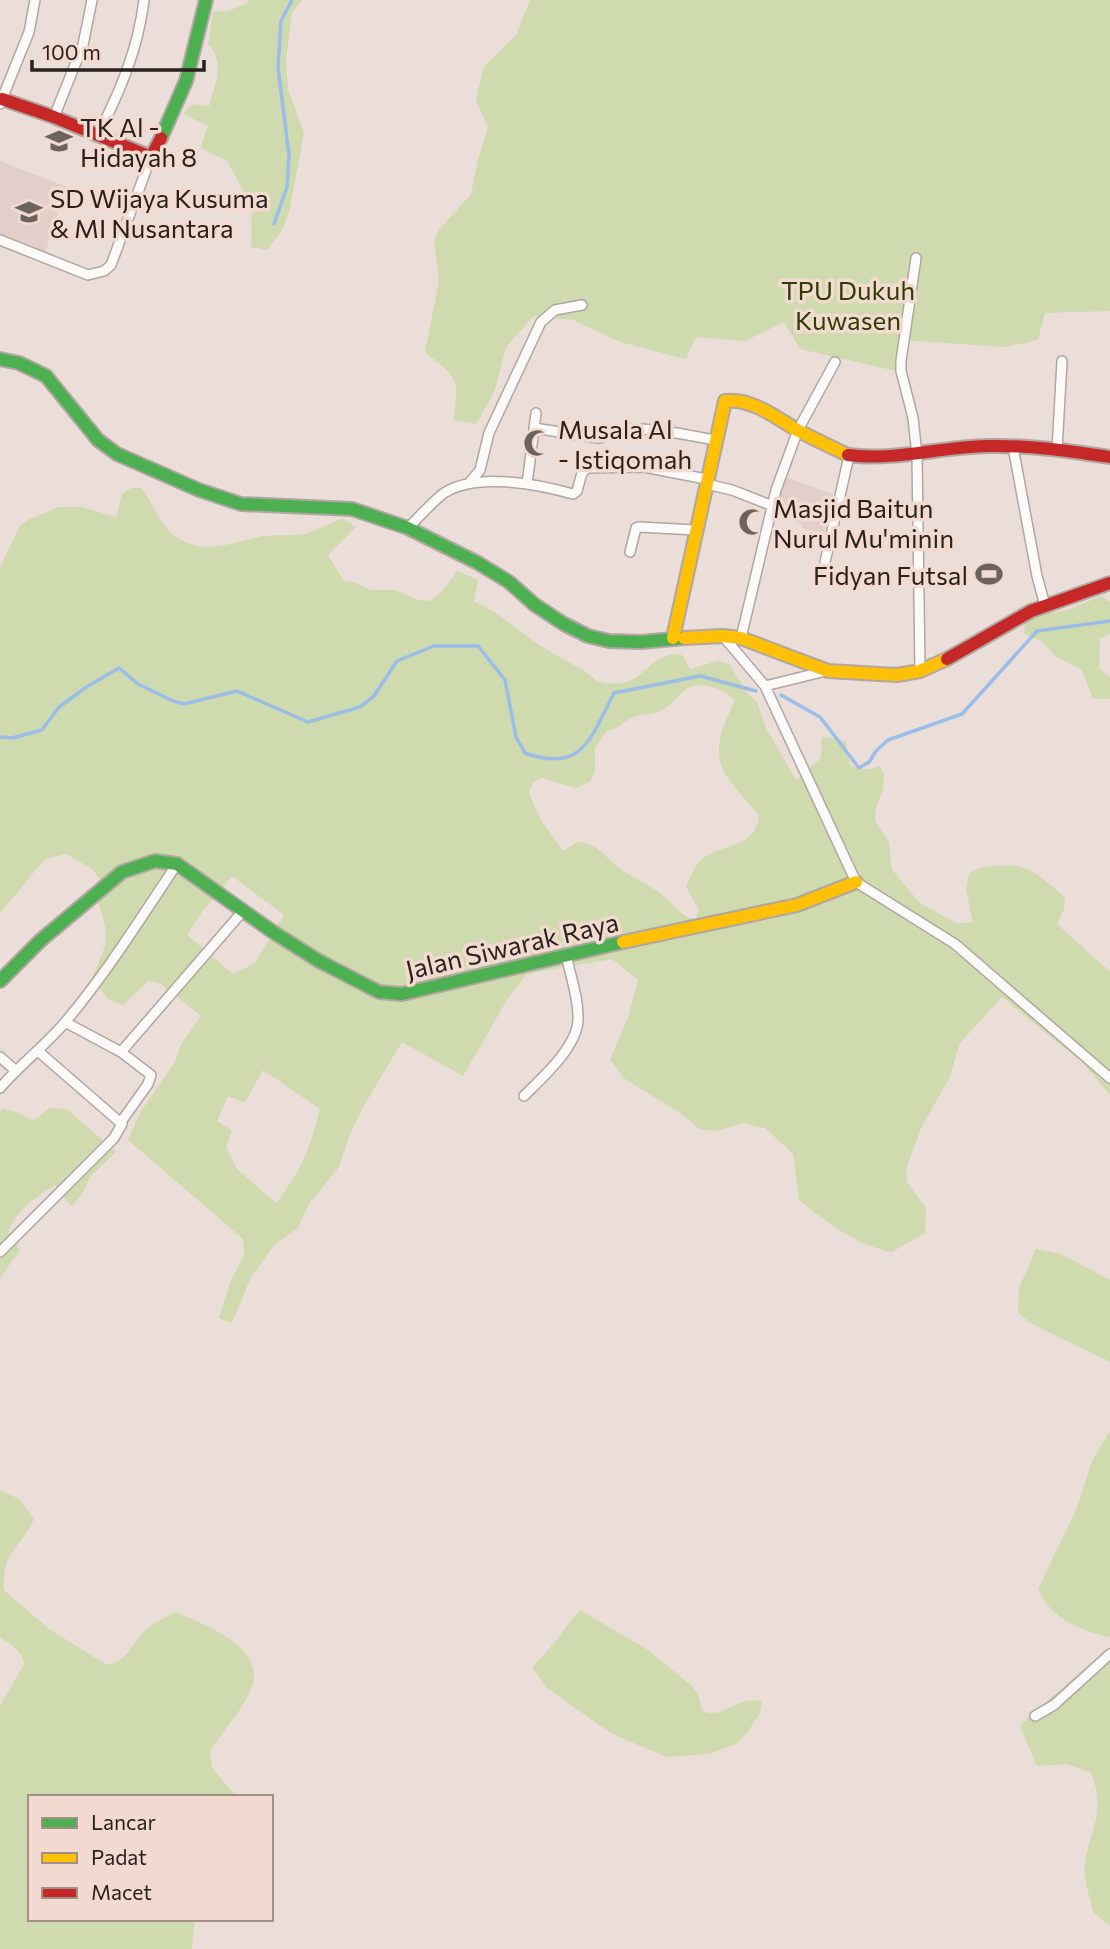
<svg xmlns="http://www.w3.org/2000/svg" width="1110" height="1949" font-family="Commissioner,sans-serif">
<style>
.education{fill:#e2cfc9}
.green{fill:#cfdaae;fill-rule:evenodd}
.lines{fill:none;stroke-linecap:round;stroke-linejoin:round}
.stream{stroke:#9abee8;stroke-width:3.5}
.street-casing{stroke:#b0a6a2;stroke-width:12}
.fast-casing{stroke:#b0a6a2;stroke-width:16}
.slow-casing{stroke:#b0a6a2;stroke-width:16}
.jam-casing{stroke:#b0a6a2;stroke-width:16}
.street{stroke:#fcfaf9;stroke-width:9}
.fast{stroke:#4caf50;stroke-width:12}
.slow{stroke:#ffc107;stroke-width:12}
.jam{stroke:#c62828;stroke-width:12}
.labels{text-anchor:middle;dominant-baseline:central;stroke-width:7;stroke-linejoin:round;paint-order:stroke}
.poi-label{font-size:26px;fill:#29211d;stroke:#f3dad0;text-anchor:start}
.park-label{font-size:26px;fill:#2c3e02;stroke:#f3dad0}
.street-label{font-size:26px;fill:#29211d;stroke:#f3dad0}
</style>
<rect width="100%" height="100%" fill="#ebded8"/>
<path class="education" d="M 0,161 L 67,187 L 45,253 L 0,237 Z
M 782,476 L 833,494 L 824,534 L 802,528 L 801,524 L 772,511 Z"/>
<path class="green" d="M 249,0 L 302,0 L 292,13 L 286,60 L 288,89 L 304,133 L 289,213 L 281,232 L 267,250 L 251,247 L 252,206 L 227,161 L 200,148 L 208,126 L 183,114 L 193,104 L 209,106 C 215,83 226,63 208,44 L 213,12 L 228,11 L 248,3 Z
M 530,0 L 1110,0 L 1110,311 L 1045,313 L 1038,340 L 1005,347 L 900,340 L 896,371 L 800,349 L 784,322 L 745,341 L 696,337 L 686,359 L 620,342 L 573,320 L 534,316 L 506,347 L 494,393 L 476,424 L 453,420 C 460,377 458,379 425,352 L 439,281 L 434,240 L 439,230 L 471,194 L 478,159 L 488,127 L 476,101 L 483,68 L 516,35 Z
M 131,488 L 141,488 C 153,501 157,520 171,533 C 200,558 233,542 264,536 C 278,534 294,537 308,533 C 319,529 331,523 343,518 L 356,527 L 328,555 L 344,581 L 356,583 L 370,590 L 395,590 L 419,600 L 430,601 L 442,592 L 457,571 L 478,580 L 474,602 C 500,612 518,631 541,646 C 555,655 569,662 583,670 C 589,673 594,681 601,682 C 646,693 645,650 682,655 L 690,669 L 718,661 L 729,664 L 748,694 L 757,702 L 766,728 L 796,780 L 821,758 L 822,737 L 846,741 L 850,765 C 862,771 867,770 880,766 L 884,774 L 883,789 L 875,811 L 875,821 L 889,842 L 892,870 L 920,903 L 956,923 L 973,923 L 966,889 L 969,874 C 978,867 985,867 996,866 C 1031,862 1038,876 1065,897 L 1064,909 L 1057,924 L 1110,972 L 1110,1095 L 1083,1063 L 1002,997 L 960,1043 L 949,1079 L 922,1126 L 906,1169 L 907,1182 L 926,1208 L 925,1233 L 892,1252 C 857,1246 826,1222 799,1200 L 793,1154 L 765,1128 L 742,1123 L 717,1131 L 699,1129 L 680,1113 L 625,1079 L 610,1060 L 628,1017 L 638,980 L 612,959 L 527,974 L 508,998 L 463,1076 L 402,1042 L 362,1109 L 349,1137 L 339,1167 L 309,1204 L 298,1228 L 275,1244 L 251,1277 L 232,1323 L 219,1318 L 230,1282 L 244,1256 L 243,1239 L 128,1140 L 141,1111 L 175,1062 L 180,1046 L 201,1016 L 161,984 L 148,981 L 123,1005 L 109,1000 L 92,978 C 107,944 111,938 98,902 L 107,889 L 92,869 L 66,854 L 45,859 L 0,913 L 0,567 L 20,526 L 28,520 L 59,507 L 82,507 L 116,517 L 122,494 ZM 696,685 C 713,686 723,688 735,701 C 705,760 719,770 759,815 C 756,849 722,843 702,859 C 694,866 690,877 686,887 L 699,910 L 695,919 C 682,918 675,905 665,897 C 651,886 638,880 623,871 C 608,861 597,841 577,842 L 563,851 L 541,820 L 529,793 L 533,782 L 542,778 L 575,788 L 590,782 L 595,772 L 595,748 L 607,731 C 621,729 620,723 631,718 C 642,713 654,716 664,709 C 676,701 681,689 696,685 ZM 232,876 L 284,915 L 255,963 L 233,974 L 187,935 L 202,912 ZM 263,1070 L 320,1109 C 309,1151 303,1168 276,1203 L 236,1168 L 226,1147 L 232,1130 L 217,1121 L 228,1096 L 245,1103 Z
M 1101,596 L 1110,602 L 1110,634 L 1100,638 L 1099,668 L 1110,677 L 1110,699 L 1093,699 L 1082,670 L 1055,656 L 1042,641 L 1024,634 L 1025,622 L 1046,613 L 1068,610 Z
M 50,1108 L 67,1109 L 116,1152 L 91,1176 L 81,1196 L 71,1206 L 55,1185 C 34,1198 18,1209 8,1232 L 20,1250 L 0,1278 L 0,1112 L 3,1109 L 17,1112 L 33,1121 Z
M 1036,1249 L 1061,1254 L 1110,1280 L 1110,1362 L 1030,1323 L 1018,1312 L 1019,1288 Z
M 1110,1431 L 1110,1637 C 1080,1631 1050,1618 1038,1589 L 1077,1508 L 1092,1461 Z
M 0,1490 L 19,1499 L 34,1519 C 20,1550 1,1551 4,1590 L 49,1629 L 107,1665 C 128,1661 131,1644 145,1631 C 152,1623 165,1618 175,1612 C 204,1624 266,1647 252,1687 C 246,1705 221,1734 210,1751 L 212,1768 L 237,1797 L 30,1797 L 30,1919 L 195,1919 L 192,1949 L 0,1949 L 0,1706 L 24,1664 C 22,1650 11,1645 0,1637 Z
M 580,1610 L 648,1650 L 692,1686 L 698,1694 L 702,1710 C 721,1722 740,1693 762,1702 L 760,1713 L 747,1733 L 736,1744 L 709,1754 L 667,1757 L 617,1736 L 599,1725 L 546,1687 L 532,1667 C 551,1650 563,1629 580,1610 Z
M 1110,1648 L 1110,1926 L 1093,1912 C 1090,1897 1083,1878 1085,1863 C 1091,1826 1106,1812 1091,1773 L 1067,1764 L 1037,1766 L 1020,1726 L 1031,1714 Z"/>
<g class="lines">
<path class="stream" d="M 274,224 L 287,187 L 289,155 L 278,67 L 281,21 L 292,0
M 781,695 L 820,717 L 859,768 L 869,762 L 876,751 L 888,740 L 962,714 L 1037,631 L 1110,621
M 0,737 L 12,738 L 42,730 L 59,707 L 88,686 L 119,668 L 138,684 L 173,701 L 184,704 L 237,691 L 308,722 L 360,707 L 374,696 L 397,661 L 434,646 L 478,646 L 505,680 L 516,737 L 525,753 C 583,774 591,737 614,693 L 700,676 L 756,691"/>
<defs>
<path id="street" d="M 0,104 L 29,32 L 35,0
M 54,117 L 83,45 L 92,0
M 98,135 C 120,91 138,50 144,0
M 0,240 L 88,275 L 104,271 L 111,265 L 151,157
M 916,258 L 901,361 L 901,371 L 913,418 L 917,455 L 920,671
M 534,428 L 598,438 C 606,438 610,432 618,430 C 641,425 692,436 715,440
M 1013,447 L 1037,576 L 1045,605
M 1057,450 L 1062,361
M 470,482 L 480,470 L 489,433 L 541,322 L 555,310 L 582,305
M 527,484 L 536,413
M 706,484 L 732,490 L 773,506
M 408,528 C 419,517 431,503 444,493 C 476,472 538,484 573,494 L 577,491 L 582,473 L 587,468 L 644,467 L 706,479
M 630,552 L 636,528 L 639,527 L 696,530
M 825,562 L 849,456
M 723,636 L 765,686 L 856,882 L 955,944 L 1110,1078
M 741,638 L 776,490 L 798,430 L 835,362
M 765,686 L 826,671
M 65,1022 L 121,1052 L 151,1075 L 148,1084 L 121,1122
M 121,1052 L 243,911
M 0,1057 L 15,1070
M 0,1088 C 19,1066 42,1048 61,1027 C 105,976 140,919 177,864
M 524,1096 C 542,1078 577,1047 578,1020 C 579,999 570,975 566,954
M 0,1252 L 114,1138 L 122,1124 L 38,1051
M 1035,1716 L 1054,1705 L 1110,1654"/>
<path id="fast" d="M 161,138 L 186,81 L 206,0
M 0,359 L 19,363 L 46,376 L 98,440 L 117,454 L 199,490 L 241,504 L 352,509 L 408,528 L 478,563 L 509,582 L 535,605 L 564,624 L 588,636 L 609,641 L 641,642 L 684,638
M 0,981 L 41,940 L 122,872 L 155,861 L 177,864 L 273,932 L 319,961 L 379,992 L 402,994 L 623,942"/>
<path id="slow" d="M 673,638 L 725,401 C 752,398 775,417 797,430 C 814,439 831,447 848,455
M 684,638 L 723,636 L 741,638 L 828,671 L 897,675 L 920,671 L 947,659
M 623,942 L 797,905 L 856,882"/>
<path id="jam" d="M 2,99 L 54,117 L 151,157 L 161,138
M 848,455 C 895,461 940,447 987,446 C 1029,445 1069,451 1110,457
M 947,659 L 1031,611 L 1110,583"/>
</defs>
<use href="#street" class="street-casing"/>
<use href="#fast" class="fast-casing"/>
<use href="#slow" class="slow-casing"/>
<use href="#jam" class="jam-casing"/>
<use href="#street" class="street"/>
<use href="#fast" class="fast"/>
<use href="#slow" class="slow"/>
<use href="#jam" class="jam"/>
</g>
<defs>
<symbol id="school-bare" viewBox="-9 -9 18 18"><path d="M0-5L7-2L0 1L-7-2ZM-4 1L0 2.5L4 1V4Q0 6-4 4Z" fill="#6d635e" stroke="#f3dad0" stroke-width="2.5" paint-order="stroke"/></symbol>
<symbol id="mosque-bare" viewBox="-9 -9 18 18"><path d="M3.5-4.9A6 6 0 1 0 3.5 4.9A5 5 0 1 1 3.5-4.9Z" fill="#6d635e" stroke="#f3dad0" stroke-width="2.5" paint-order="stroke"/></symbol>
<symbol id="stadium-bare" viewBox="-9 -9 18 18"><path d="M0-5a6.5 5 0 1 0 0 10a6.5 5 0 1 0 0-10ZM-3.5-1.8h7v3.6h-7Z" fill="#6d635e" stroke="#f3dad0" stroke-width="2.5" paint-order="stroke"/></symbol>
</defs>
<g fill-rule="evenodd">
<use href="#school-bare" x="40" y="122" width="38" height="38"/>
<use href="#school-bare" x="10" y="193" width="38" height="38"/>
<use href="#mosque-bare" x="518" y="424" width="38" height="38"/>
<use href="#mosque-bare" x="733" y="503" width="38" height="38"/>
<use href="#stadium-bare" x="970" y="555" width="38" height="38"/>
</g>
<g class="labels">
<g class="poi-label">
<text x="80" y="126">TK Al -<tspan x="80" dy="30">Hidayah 8</tspan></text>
<text x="50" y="197">SD Wijaya Kusuma<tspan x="50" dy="30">&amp; MI Nusantara</tspan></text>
<text x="558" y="428">Musala Al<tspan x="558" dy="30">- Istiqomah</tspan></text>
<text x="773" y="507">Masjid Baitun<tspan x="773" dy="30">Nurul Mu'minin</tspan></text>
<text x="968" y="574" text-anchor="end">Fidyan Futsal</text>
</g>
<g class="park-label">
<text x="848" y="289">TPU Dukuh<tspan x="848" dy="30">Kuwasen</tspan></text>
</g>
<g class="street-label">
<text transform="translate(512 945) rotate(-13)">Jalan Siwarak Raya</text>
</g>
</g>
<rect x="28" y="1795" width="245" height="126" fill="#f3dad0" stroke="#a29088" stroke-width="2"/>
<rect x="42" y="1818" width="35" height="10" fill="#4caf50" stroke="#a29088" stroke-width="2"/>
<text x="91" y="1830" font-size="21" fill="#29211d">Lancar</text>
<rect x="42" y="1853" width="35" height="10" fill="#ffc107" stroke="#a29088" stroke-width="2"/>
<text x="91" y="1865" font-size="21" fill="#29211d">Padat</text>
<rect x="42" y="1888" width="35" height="10" fill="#c62828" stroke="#a29088" stroke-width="2"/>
<text x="91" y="1900" font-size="21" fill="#29211d">Macet</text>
<path d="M32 60v10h172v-10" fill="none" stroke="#29211d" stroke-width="3.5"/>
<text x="42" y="60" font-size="21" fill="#29211d" stroke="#f3dad0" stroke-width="5" paint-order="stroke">100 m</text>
</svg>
